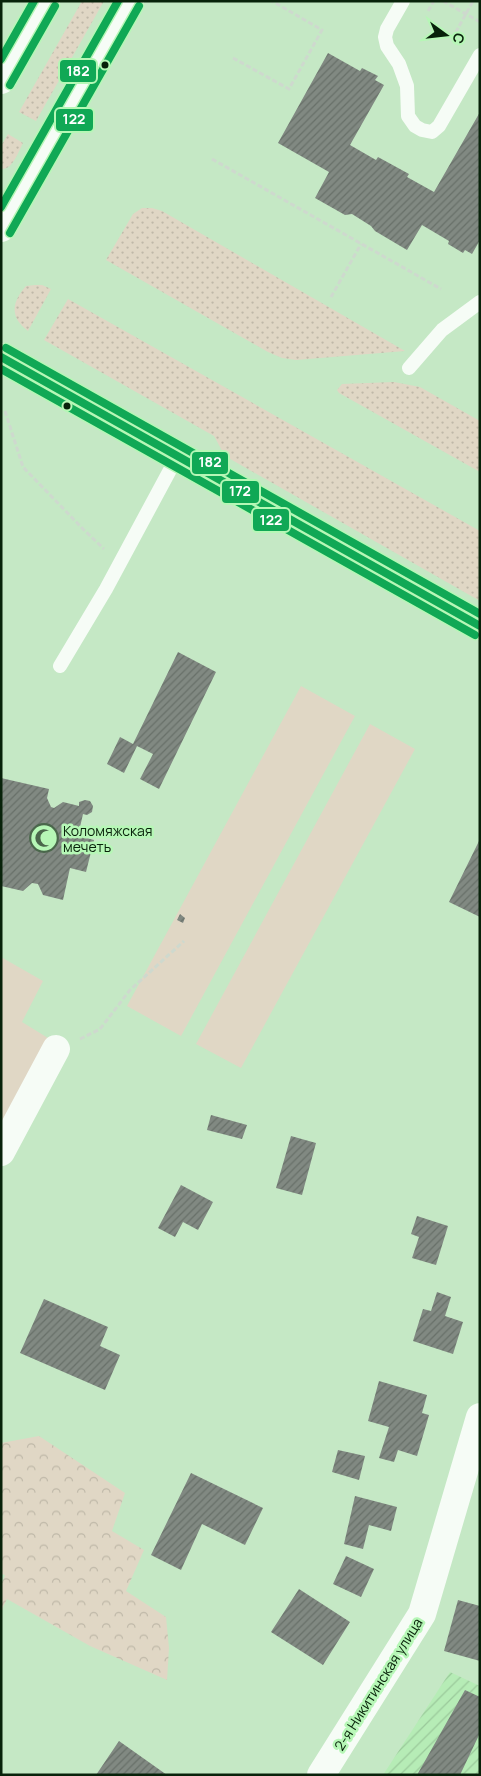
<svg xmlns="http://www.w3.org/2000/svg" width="481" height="1776" font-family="Manrope,sans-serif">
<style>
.industrial{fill:url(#industrial-furrows)}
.grass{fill:url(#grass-dots)}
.forest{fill:url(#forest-crowns)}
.pitch{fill:#e0d7c5}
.building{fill:url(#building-hatch)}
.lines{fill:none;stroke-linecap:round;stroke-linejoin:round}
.path{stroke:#ced9ce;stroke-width:3;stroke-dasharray:5 2.5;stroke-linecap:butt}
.service{stroke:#f6fcf6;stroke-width:14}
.minor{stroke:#f6fcf6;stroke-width:28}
.secondary{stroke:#f6fcf6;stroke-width:28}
.primary{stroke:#f6fcf6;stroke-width:28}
.bus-1-casing{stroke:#b6f7b6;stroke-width:11}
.bus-2-casing{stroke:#b6f7b6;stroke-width:11}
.bus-3-casing{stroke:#b6f7b6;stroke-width:11}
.bus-1{stroke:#10a855;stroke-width:8}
.bus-2{stroke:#10a855;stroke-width:8}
.bus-3{stroke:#10a855;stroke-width:8}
.bus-dot{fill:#08220a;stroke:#b6f7b6;stroke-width:2}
.labels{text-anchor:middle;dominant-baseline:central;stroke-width:5;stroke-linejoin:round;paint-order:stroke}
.poi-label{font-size:14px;fill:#08220a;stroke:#b6f7b6;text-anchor:start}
.street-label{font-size:14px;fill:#08220a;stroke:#b6f7b6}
.line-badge{stroke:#b6f7b6;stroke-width:2}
.badge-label{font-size:14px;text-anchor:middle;font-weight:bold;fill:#fff}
</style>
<defs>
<pattern id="industrial-furrows" width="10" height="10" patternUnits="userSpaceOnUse" patternTransform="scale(1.25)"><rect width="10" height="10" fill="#b6ecb6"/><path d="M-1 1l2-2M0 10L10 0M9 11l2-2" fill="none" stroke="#9bca9b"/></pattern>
<pattern id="grass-dots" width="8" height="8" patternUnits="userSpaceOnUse" patternTransform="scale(1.25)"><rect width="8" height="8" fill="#e0d7c5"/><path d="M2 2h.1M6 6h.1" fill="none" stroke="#bfb8a8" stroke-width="1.8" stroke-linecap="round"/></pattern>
<pattern id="forest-crowns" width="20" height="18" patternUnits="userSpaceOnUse" patternTransform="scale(1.25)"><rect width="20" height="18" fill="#e0d7c5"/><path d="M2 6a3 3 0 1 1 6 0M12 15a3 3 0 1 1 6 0" fill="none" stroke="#bfb8a8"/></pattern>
<pattern id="building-hatch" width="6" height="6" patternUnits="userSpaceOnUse" patternTransform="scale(1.25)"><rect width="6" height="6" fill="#818982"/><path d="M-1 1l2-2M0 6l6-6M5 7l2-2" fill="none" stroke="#687069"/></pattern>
</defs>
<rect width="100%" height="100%" fill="#c5e8c5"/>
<path class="industrial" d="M 450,1672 L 480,1686 L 480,1775 L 383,1775 Z"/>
<path class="grass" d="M 82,1 L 104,1 L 36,121 L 19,112 Z
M 8,134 L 23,143 C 18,152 13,170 1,169 L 1,146 Z
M 142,208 L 152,208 L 162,211 L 405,351 L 296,360 L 282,358 L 268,352 L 106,260 L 133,214 Z
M 35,285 L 42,285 L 51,289 L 28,331 C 9,317 12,302 26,286 Z
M 68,299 L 480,531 L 480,601 L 225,456 L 214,436 L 44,340 Z
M 394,382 L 420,387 L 480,421 L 480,472 L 339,393 L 337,390 L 342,384 Z"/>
<path class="forest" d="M 39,1436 L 125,1493 L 112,1531 L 144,1550 L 126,1591 L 166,1617 L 169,1648 L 167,1680 L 90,1646 L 7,1599 L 1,1611 L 1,1585 L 5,1575 L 1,1574 L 1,1443 Z"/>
<path class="pitch" d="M 301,686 L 355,716 L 181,1036 L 127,1006 Z
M 370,724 L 415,749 L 241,1068 L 196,1044 Z
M 1,957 L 43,981 L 22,1022 L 48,1038 L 1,1129 Z"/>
<path class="building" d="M 328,53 L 360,71 L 362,68 L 378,76 L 375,80 L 384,85 L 350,145 L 376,160 L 378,157 L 409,174 L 407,177 L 434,192 L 480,112 L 480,240 L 472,254 L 465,250 L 463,253 L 448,244 L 449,241 L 422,225 L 407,250 L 375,231 L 371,226 L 352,214 L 345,215 L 315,198 L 329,172 L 278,143 Z
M 178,652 L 216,672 L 159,789 L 140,779 L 153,754 L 137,746 L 124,773 L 107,764 L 120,737 L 133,744 Z
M 1,778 L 49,789 L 47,798 L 51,807 L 54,808 L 63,802 L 79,806 L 79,802 L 85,800 L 90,801 L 93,806 L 92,812 L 87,815 L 83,814 L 78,836 L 94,840 L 86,872 L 70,868 L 63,900 L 43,895 L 38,884 L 32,883 L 23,891 L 1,886 Z
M 480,839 L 480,917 L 449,902 Z
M 180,914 L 185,918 L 183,923 L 177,920 Z
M 211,1115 L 247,1125 L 242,1139 L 207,1130 Z
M 291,1136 L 316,1143 L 302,1195 L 276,1188 Z
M 181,1185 L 213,1202 L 198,1230 L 183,1222 L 175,1237 L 158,1228 Z
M 417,1216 L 448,1226 L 436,1265 L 412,1258 L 419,1237 L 411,1234 Z
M 437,1292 L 451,1297 L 445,1316 L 463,1322 L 453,1354 L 413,1341 L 423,1309 L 431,1311 Z
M 44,1299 L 108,1327 L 100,1346 L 120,1355 L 105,1390 L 20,1353 Z
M 379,1381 L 427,1395 L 422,1413 L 429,1415 L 417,1456 L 398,1450 L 394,1462 L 379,1458 L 389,1427 L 368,1421 Z
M 338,1450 L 365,1456 L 359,1480 L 332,1472 Z
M 191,1473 L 263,1508 L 245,1545 L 202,1524 L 181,1570 L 151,1555 Z
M 355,1496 L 397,1507 L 391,1531 L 369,1525 L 363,1549 L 344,1544 Z
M 346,1556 L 374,1569 L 361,1597 L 333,1584 Z
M 299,1589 L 350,1622 L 323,1665 L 271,1632 Z
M 458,1600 L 480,1606 L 480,1661 L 444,1651 Z
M 465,1690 L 480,1697 L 480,1733 L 460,1775 L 417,1775 Z
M 119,1741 L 167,1775 L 96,1775 Z"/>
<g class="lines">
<path class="path" d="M 443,1 L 480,22
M 428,11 L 434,1
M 452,39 L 473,1
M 233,58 L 289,89 L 322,30 L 272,1
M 212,159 L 441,289
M 331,297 L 361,244
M 5,411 L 23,467 L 83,529 L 104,549
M 80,1039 L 100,1029 L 130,990 L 184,941"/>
<path class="service" d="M 403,1 L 387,29 L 385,37 L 387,46 L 399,64 L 407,86 L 408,116 L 415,126 L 422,130 L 432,132 L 439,126 L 480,55
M 409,368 L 442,330 L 480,302
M 60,666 L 106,589 L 177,457"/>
<path class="minor" d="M 1,1152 L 56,1049
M 321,1775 L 422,1614 L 480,1417"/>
<path class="secondary" d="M 1,357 L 177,457 L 480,626"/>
<path class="primary" d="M 1,80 L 46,1
M 1,228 L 130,1"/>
<defs>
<path id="bus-1" d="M 1,357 L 480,626"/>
<path id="bus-2" d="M 10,85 L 55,6
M 10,233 L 139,6
M 1,369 L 475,635"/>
<path id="bus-3" d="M 1,59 L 34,1
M 1,207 L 118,1
M 6,348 L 480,614"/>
</defs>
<use href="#bus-1" class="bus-1-casing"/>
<use href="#bus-2" class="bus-2-casing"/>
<use href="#bus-3" class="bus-3-casing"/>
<use href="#bus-1" class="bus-1"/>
<use href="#bus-2" class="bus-2"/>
<use href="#bus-3" class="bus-3"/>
</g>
<defs>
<symbol id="mosque-ring" viewBox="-11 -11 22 22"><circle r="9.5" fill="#b6f7b6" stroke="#4a674b" stroke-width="1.5"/><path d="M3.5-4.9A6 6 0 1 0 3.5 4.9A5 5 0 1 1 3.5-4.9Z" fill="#4a674b"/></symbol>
</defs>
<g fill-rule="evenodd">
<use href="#mosque-ring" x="28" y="822" width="32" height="32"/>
</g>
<g class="bus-dot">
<circle cx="105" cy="65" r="4.5"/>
<circle cx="67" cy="406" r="4.5"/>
</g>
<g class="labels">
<g class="poi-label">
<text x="63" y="830">Коломяжская<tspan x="63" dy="16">мечеть</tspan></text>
</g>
<g class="street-label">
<text transform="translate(378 1684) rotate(-58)">2-я Никитинская улица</text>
</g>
</g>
<g class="line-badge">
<rect x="59" y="59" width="38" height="24" rx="5" fill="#10a855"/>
<rect x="55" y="108" width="39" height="24" rx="5" fill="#10a855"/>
<rect x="191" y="451" width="38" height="24" rx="5" fill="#10a855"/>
<rect x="221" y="480" width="39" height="24" rx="5" fill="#10a855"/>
<rect x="252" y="508" width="38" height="24" rx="5" fill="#10a855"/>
</g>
<g class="badge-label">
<text x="78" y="76">182</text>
<text x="74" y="124">122</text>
<text x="210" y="467">182</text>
<text x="240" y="496">172</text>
<text x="271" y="525">122</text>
</g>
<rect width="481" height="1776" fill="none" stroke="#08220a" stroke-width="5"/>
<g transform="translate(446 35) rotate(105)" stroke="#b6f7b6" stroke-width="4" paint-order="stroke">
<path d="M0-4L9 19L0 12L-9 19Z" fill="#08220a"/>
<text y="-8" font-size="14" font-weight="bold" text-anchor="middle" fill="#08220a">С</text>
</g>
</svg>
